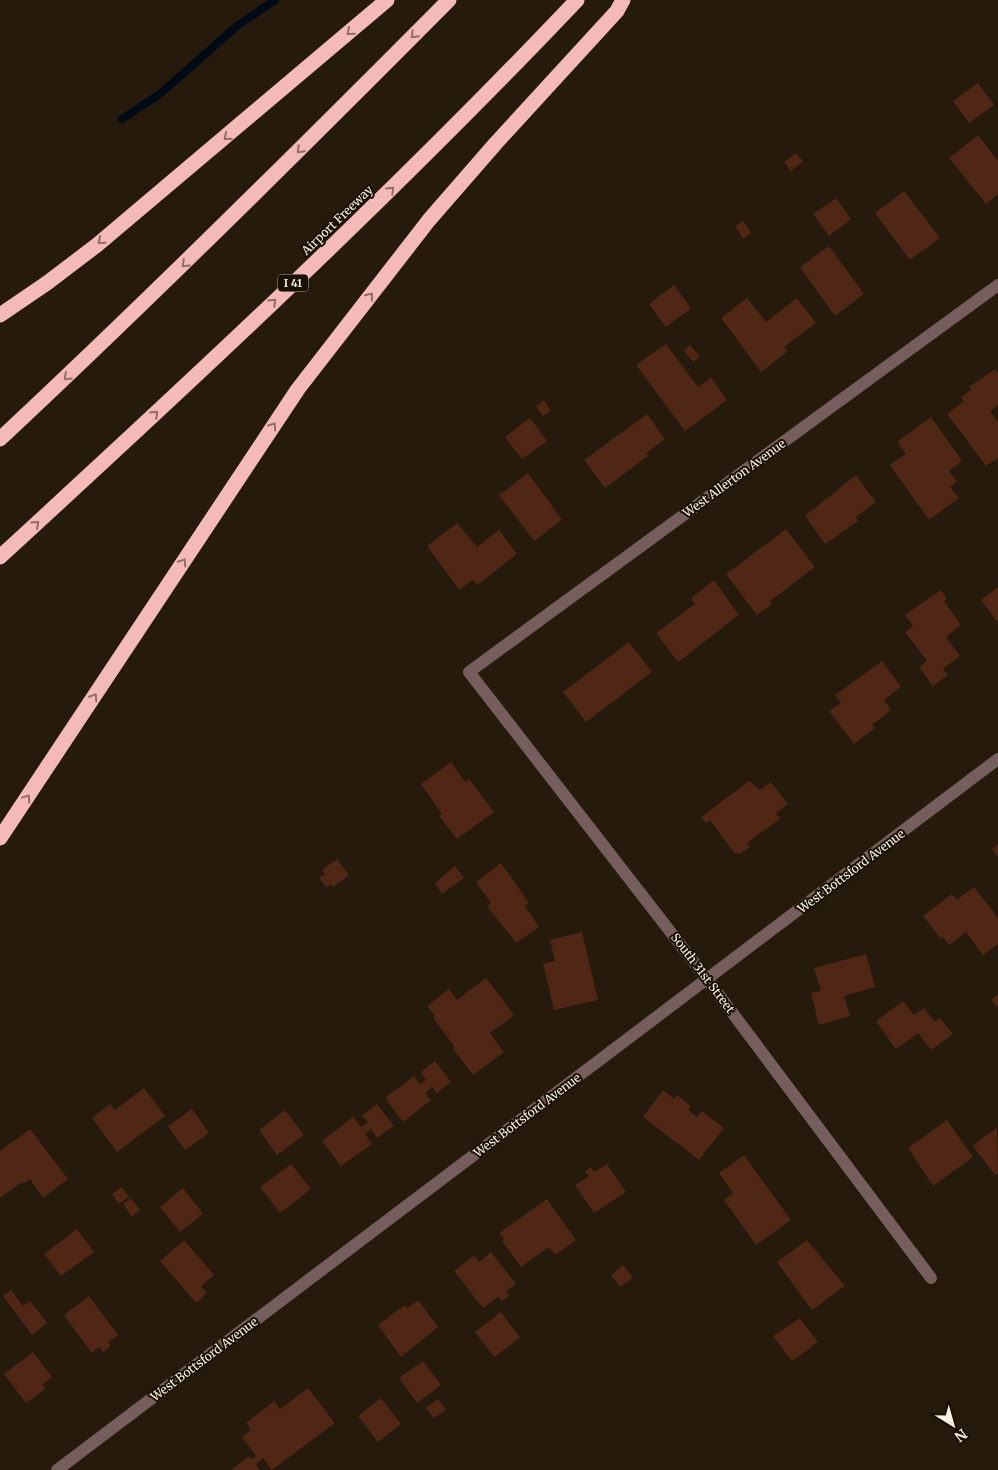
<svg xmlns="http://www.w3.org/2000/svg" width="998" height="1470" font-family="Merriweather,serif">
<style>
.lines{fill:none;stroke-linecap:round;stroke-linejoin:round}
.stream{stroke:#000916;stroke-width:8}
.building{fill:#502715}
.minor{stroke:#755e5d;stroke-width:12}
.highway{stroke:#f4bab7;stroke-width:15}
.oneway{stroke:#926e66}
.labels{text-anchor:middle;dominant-baseline:central;stroke-width:4;stroke-linejoin:round;paint-order:stroke}
.shield{fill:#1b1103;stroke:#b5ada2;stroke-width:1}
.shield-label{font-size:11px;font-weight:bold;fill:#f7f0e6}
.street-label{font-size:12px;fill:#f7f0e6;stroke:#1b1103}
</style>
<rect width="100%" height="100%" fill="#251a0b"/>
<g class="lines">
<path class="stream" d="M 122,119 L 161,93 L 237,26 L 275,0"/>
</g>
<path class="building" d="M 978,83 L 994,105 L 969,123 L 953,101 Z
M 978,135 L 998,161 L 998,194 L 986,204 L 949,158 Z
M 796,153 L 803,161 L 791,171 L 784,162 Z
M 904,191 L 940,238 L 910,260 L 875,213 Z
M 836,198 L 851,219 L 829,236 L 813,214 Z
M 743,221 L 751,233 L 743,239 L 735,226 Z
M 829,246 L 864,294 L 835,316 L 800,267 Z
M 674,285 L 691,308 L 666,327 L 649,304 Z
M 747,298 L 766,322 L 797,298 L 816,323 L 784,347 L 788,351 L 761,372 L 721,318 Z
M 666,344 L 698,387 L 711,377 L 727,400 L 685,431 L 636,365 Z
M 690,345 L 700,357 L 693,362 L 684,351 Z
M 995,369 L 998,373 L 998,405 L 990,411 L 998,422 L 998,458 L 986,466 L 947,414 L 964,401 L 961,397 L 971,390 L 969,387 Z
M 544,400 L 551,411 L 543,416 L 536,406 Z
M 647,414 L 665,439 L 646,453 L 648,456 L 605,488 L 584,460 Z
M 931,417 L 962,461 L 949,471 L 957,482 L 950,487 L 959,498 L 929,520 L 890,465 L 906,454 L 897,442 Z
M 530,418 L 547,441 L 522,459 L 505,437 Z
M 528,473 L 562,520 L 534,541 L 499,495 Z
M 856,475 L 876,502 L 856,517 L 858,521 L 825,544 L 805,516 Z
M 457,523 L 477,547 L 499,530 L 517,554 L 477,585 L 473,580 L 459,590 L 427,546 Z
M 786,529 L 815,567 L 770,601 L 772,604 L 757,615 L 726,574 Z
M 714,580 L 739,615 L 678,662 L 656,633 L 695,604 L 691,598 Z
M 998,587 L 998,623 L 981,600 Z
M 941,590 L 947,598 L 944,601 L 961,625 L 946,637 L 960,656 L 943,669 L 948,675 L 933,686 L 919,667 L 927,661 L 905,632 L 913,626 L 905,615 Z
M 629,642 L 652,672 L 586,722 L 563,692 Z
M 882,661 L 901,687 L 884,700 L 891,710 L 872,725 L 875,728 L 854,744 L 829,711 L 841,703 L 835,695 Z
M 451,762 L 465,782 L 469,779 L 494,812 L 457,839 L 439,816 L 442,814 L 421,784 Z
M 749,781 L 760,790 L 771,782 L 788,804 L 776,813 L 780,819 L 747,843 L 750,847 L 738,855 L 737,852 L 735,854 L 710,820 L 706,823 L 701,817 Z
M 998,844 L 998,857 L 992,849 Z
M 337,859 L 349,875 L 333,887 L 331,884 L 326,887 L 319,878 L 325,874 L 322,870 Z
M 501,863 L 529,903 L 525,906 L 539,927 L 516,943 L 487,906 L 491,903 L 476,882 Z
M 455,866 L 464,878 L 442,894 L 435,883 Z
M 974,887 L 998,918 L 998,944 L 983,955 L 966,932 L 949,945 L 943,937 L 941,939 L 923,916 L 952,894 L 957,900 Z
M 582,932 L 598,1000 L 554,1010 L 543,964 L 555,961 L 550,940 Z
M 866,954 L 875,987 L 844,996 L 850,1016 L 819,1025 L 811,993 L 821,991 L 814,968 Z
M 486,978 L 514,1015 L 490,1033 L 504,1052 L 473,1075 L 453,1049 L 455,1047 L 433,1018 L 435,1016 L 427,1006 L 449,989 L 457,1000 Z
M 998,994 L 998,1005 L 996,1007 L 991,999 Z
M 903,1001 L 914,1015 L 924,1008 L 934,1021 L 940,1018 L 953,1034 L 931,1050 L 918,1033 L 896,1049 L 876,1021 Z
M 435,1061 L 451,1082 L 437,1093 L 432,1087 L 425,1093 L 431,1100 L 403,1122 L 385,1098 L 414,1076 L 420,1084 L 426,1080 L 421,1072 Z
M 144,1088 L 165,1116 L 117,1152 L 92,1118 L 110,1104 L 115,1110 Z
M 663,1090 L 674,1099 L 677,1095 L 691,1106 L 688,1110 L 697,1117 L 702,1111 L 724,1128 L 699,1160 L 643,1117 Z
M 377,1104 L 394,1126 L 377,1138 L 371,1129 L 365,1134 L 372,1144 L 341,1166 L 322,1141 L 353,1117 L 361,1127 L 368,1122 L 362,1115 Z
M 192,1109 L 209,1133 L 185,1150 L 168,1126 Z
M 285,1110 L 304,1135 L 277,1155 L 259,1130 Z
M 947,1120 L 973,1157 L 933,1186 L 908,1148 Z
M 997,1127 L 998,1173 L 995,1175 L 973,1146 Z
M 30,1129 L 68,1179 L 43,1198 L 30,1179 L 23,1184 L 22,1182 L 0,1198 L 0,1151 Z
M 744,1155 L 791,1220 L 756,1245 L 724,1200 L 733,1193 L 719,1173 Z
M 291,1164 L 311,1189 L 280,1213 L 260,1187 Z
M 607,1164 L 626,1192 L 594,1213 L 575,1185 L 589,1176 L 585,1171 L 591,1167 L 594,1172 Z
M 122,1187 L 129,1197 L 119,1204 L 112,1194 Z
M 183,1188 L 203,1214 L 180,1232 L 160,1207 Z
M 131,1198 L 140,1210 L 132,1217 L 123,1204 Z
M 547,1199 L 576,1240 L 555,1255 L 549,1247 L 521,1267 L 502,1241 L 504,1239 L 499,1233 Z
M 77,1229 L 94,1252 L 61,1276 L 44,1254 Z
M 184,1240 L 214,1275 L 201,1286 L 207,1293 L 196,1303 L 160,1261 Z
M 807,1240 L 845,1286 L 812,1310 L 777,1262 Z
M 491,1252 L 516,1284 L 506,1291 L 510,1295 L 502,1301 L 498,1297 L 483,1308 L 454,1271 L 474,1256 L 479,1262 Z
M 623,1265 L 633,1278 L 620,1287 L 611,1275 Z
M 11,1290 L 23,1306 L 30,1301 L 47,1323 L 32,1335 L 3,1296 Z
M 89,1296 L 118,1335 L 108,1342 L 111,1346 L 103,1352 L 99,1347 L 92,1353 L 64,1315 Z
M 418,1300 L 438,1327 L 401,1357 L 378,1325 L 405,1305 L 407,1308 Z
M 501,1312 L 520,1338 L 494,1357 L 475,1332 Z
M 800,1318 L 818,1342 L 792,1361 L 773,1336 Z
M 33,1352 L 52,1377 L 42,1385 L 45,1389 L 26,1403 L 4,1374 Z
M 423,1361 L 441,1385 L 417,1403 L 399,1378 Z
M 308,1388 L 335,1423 L 272,1470 L 263,1458 L 256,1464 L 260,1470 L 231,1470 L 249,1456 L 252,1459 L 256,1456 L 242,1437 L 251,1430 L 246,1423 L 274,1401 L 280,1409 Z
M 381,1398 L 401,1424 L 378,1442 L 358,1416 Z
M 438,1399 L 446,1410 L 434,1418 L 426,1408 Z"/>
<g class="lines">
<path class="minor" d="M 931,1278 L 707,979 L 469,672 L 998,285
M 57,1470 L 998,759"/>
<path class="highway" d="M 0,315 L 47,283 L 97,245 L 387,0
M 0,439 C 153,296 301,149 449,0
M 0,557 C 197,376 393,194 577,0
M 0,838 L 298,389 L 429,220 L 496,143 L 617,11 L 623,0"/>
</g>
<defs><path id="oneway-chevron" d="M-2-3.5L2.5 0L-2 3.5" fill="none" stroke-width="1.6" stroke-linecap="round" stroke-linejoin="round" transform="scale(1.25)"/></defs>
<g class="oneway">
<use href="#oneway-chevron" transform="translate(350 32) rotate(140)"/>
<use href="#oneway-chevron" transform="translate(414 35) rotate(135)"/>
<use href="#oneway-chevron" transform="translate(227 137) rotate(140)"/>
<use href="#oneway-chevron" transform="translate(300 150) rotate(135)"/>
<use href="#oneway-chevron" transform="translate(391 190) rotate(-44)"/>
<use href="#oneway-chevron" transform="translate(101 241) rotate(141)"/>
<use href="#oneway-chevron" transform="translate(185 264) rotate(136)"/>
<use href="#oneway-chevron" transform="translate(370 296) rotate(-52)"/>
<use href="#oneway-chevron" transform="translate(273 302) rotate(-44)"/>
<use href="#oneway-chevron" transform="translate(67 377) rotate(137)"/>
<use href="#oneway-chevron" transform="translate(155 414) rotate(-44)"/>
<use href="#oneway-chevron" transform="translate(273 426) rotate(-55)"/>
<use href="#oneway-chevron" transform="translate(36 524) rotate(-42)"/>
<use href="#oneway-chevron" transform="translate(183 562) rotate(-57)"/>
<use href="#oneway-chevron" transform="translate(94 697) rotate(-57)"/>
<use href="#oneway-chevron" transform="translate(27 798) rotate(-56)"/>
</g>
<g class="labels">
<rect class="shield" x="278" y="274.5" width="30" height="17" rx="4"/>
<g class="shield-label">
<text x="293" y="283">I 41</text>
</g>
<g class="street-label">
<text transform="translate(337 220) rotate(-44)">Airport Freeway</text>
<text transform="translate(734 478) rotate(-36)">West Allerton Avenue</text>
<text transform="translate(851 871) rotate(-37)">West Bottsford Avenue</text>
<text transform="translate(703 973) rotate(53)">South 31st Street</text>
<text transform="translate(527 1115) rotate(-37)">West Bottsford Avenue</text>
<text transform="translate(204 1359) rotate(-37)">West Bottsford Avenue</text>
</g>
</g>
<g transform="translate(953 1425) rotate(143)" stroke="#1b1103" stroke-width="4" paint-order="stroke">
<path d="M0-4L9 19L0 12L-9 19Z" fill="#f7f0e6"/>
<text y="-8" font-size="14" font-weight="bold" text-anchor="middle" fill="#f7f0e6">N</text>
</g>
</svg>
